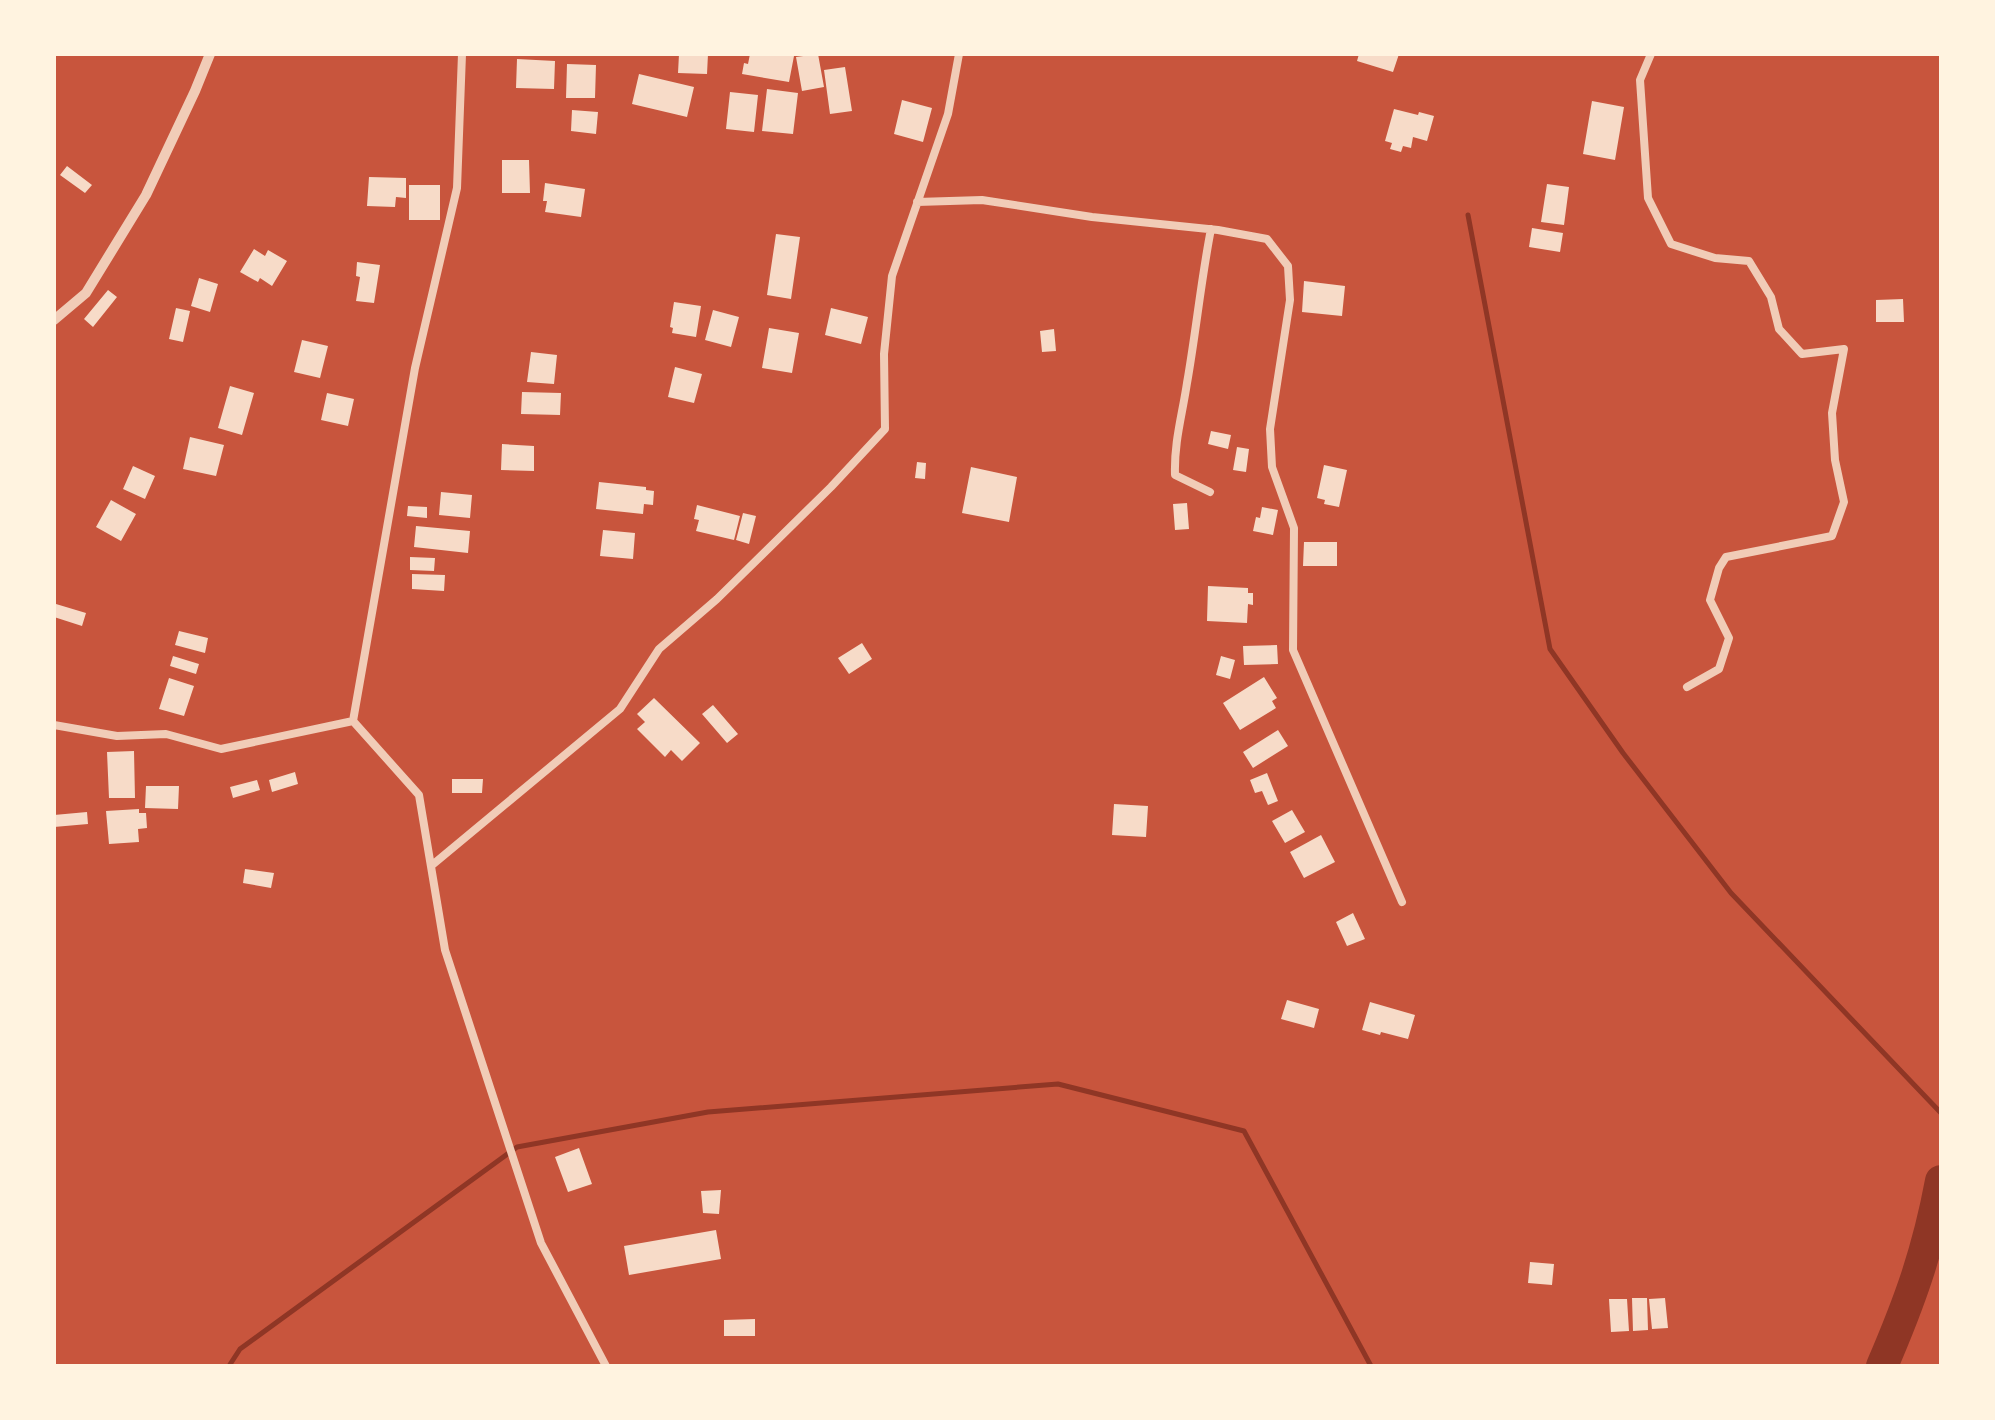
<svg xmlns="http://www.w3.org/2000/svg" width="1995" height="1420" font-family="'Crimson Pro',serif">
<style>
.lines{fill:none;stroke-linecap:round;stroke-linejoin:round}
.stream{stroke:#8f3625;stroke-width:5}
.river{stroke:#8f3625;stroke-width:32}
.building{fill:#f7dbc8}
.minor{stroke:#f1ccb7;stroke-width:8}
.tertiary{stroke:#f1ccb7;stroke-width:10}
</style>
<rect width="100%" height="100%" fill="#c8553d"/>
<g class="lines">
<path class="stream" d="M 1468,215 L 1550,649 L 1623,753 L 1731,893 L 1941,1113
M 229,1366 L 240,1349 L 517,1147 L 708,1112 L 1058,1084 L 1244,1131 L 1371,1366"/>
<path class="river" d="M 1882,1366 C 1910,1301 1928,1251 1941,1181"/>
</g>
<path class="building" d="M 679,54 L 708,54 L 707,74 L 678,73 Z
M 750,54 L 794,56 L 789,82 L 742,74 L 744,63 L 748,64 Z
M 818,54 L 824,87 L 802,91 L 796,57 Z
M 1359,54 L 1399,54 L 1393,72 L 1357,61 Z
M 517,59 L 555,61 L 554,89 L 516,88 Z
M 567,64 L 596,65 L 595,98 L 566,98 Z
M 845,67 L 852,111 L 830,114 L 824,70 Z
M 639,74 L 694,87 L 687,117 L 632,104 Z
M 767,89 L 798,93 L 793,134 L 762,131 Z
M 730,92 L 758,95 L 754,132 L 726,129 Z
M 902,100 L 932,108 L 923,142 L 894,134 Z
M 1592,101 L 1624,107 L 1615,160 L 1583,154 Z
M 1394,109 L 1418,115 L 1419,112 L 1434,116 L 1427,141 L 1413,137 L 1411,148 L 1403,146 L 1401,152 L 1390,149 L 1392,143 L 1385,141 Z
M 572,110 L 598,112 L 596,134 L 571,131 Z
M 502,160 L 529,160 L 530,193 L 502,193 Z
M 67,166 L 92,185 L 85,193 L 60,175 Z
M 369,177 L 406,178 L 406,198 L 396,197 L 395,207 L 367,206 Z
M 545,183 L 585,189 L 581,217 L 545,212 L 547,201 L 543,201 Z
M 1547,184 L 1569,187 L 1564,225 L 1541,222 Z
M 409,185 L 440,185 L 440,220 L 409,220 Z
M 1532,228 L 1563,233 L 1560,252 L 1529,247 Z
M 776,234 L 800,237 L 791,299 L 767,295 Z
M 254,249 L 265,256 L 268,250 L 287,261 L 272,286 L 260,278 L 258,282 L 240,272 Z
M 357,262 L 380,265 L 374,303 L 356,301 L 360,277 L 356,276 Z
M 199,278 L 218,284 L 210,312 L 191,306 Z
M 1304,281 L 1345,286 L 1342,316 L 1302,312 Z
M 108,290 L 117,297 L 93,327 L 84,319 Z
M 1903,299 L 1904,322 L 1876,322 L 1876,300 Z
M 674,302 L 701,306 L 696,337 L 672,333 L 673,328 L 670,327 Z
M 176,308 L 190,311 L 183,342 L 169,339 Z
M 831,308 L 868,317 L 861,344 L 825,335 Z
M 713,310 L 739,317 L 731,347 L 705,340 Z
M 769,328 L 799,333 L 792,373 L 762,368 Z
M 1054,329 L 1056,351 L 1042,352 L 1040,331 Z
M 302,340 L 328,346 L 320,378 L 294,372 Z
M 531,352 L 557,355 L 554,384 L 527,382 Z
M 675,367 L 702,374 L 694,403 L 668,397 Z
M 230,386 L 254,393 L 242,435 L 218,428 Z
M 522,392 L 561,393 L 560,415 L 521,414 Z
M 327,393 L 354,399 L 348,426 L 321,420 Z
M 1211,431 L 1231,435 L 1228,449 L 1208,444 Z
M 190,437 L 224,445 L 216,476 L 183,469 Z
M 502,444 L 534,446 L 534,471 L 501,470 Z
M 1237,447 L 1249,449 L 1246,472 L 1233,470 Z
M 917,462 L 926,463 L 925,479 L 915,478 Z
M 1324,465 L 1347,470 L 1339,507 L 1324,504 L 1325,500 L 1317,498 Z
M 133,466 L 155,476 L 145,499 L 123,489 Z
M 971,467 L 1017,477 L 1009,522 L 962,513 Z
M 599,482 L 646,487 L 646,490 L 654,491 L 653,505 L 644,504 L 643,514 L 596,509 Z
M 441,492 L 472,495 L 470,518 L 439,515 Z
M 111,500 L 136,514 L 121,541 L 96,527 Z
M 1187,503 L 1189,529 L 1175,530 L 1173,504 Z
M 697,505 L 740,516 L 734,540 L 696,531 L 699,520 L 694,519 Z
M 408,506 L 427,507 L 427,518 L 407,516 Z
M 1262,507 L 1278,510 L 1273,535 L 1253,531 L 1256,517 L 1260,518 Z
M 743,513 L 756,516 L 749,544 L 736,540 Z
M 416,526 L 470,531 L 468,553 L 414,547 Z
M 603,530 L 635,533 L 633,559 L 600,556 Z
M 1304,542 L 1337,542 L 1337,566 L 1303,566 Z
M 410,557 L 435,558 L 434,571 L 410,570 Z
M 412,574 L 445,575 L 444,591 L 412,589 Z
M 1208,586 L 1248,588 L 1248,593 L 1253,593 L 1253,605 L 1248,604 L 1247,623 L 1207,621 Z
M 56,604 L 86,613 L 82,626 L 54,617 Z
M 179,631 L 208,638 L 205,653 L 175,645 Z
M 862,643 L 872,659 L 849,674 L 838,658 Z
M 1277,645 L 1278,664 L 1244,665 L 1243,646 Z
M 173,656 L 199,664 L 196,674 L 170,666 Z
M 1221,656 L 1235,660 L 1230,679 L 1216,675 Z
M 1264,677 L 1277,698 L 1272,701 L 1276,708 L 1240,730 L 1223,703 Z
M 169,678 L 194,686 L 184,716 L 159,709 Z
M 654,698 L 700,743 L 682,761 L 671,750 L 665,757 L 637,729 L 645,722 L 637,714 Z
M 713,705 L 738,734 L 727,743 L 702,714 Z
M 1278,730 L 1288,746 L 1253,768 L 1243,752 Z
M 134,751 L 135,798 L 109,798 L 107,752 Z
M 295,772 L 298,784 L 272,792 L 269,780 Z
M 1267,773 L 1278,801 L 1268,805 L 1262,791 L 1255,793 L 1250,780 Z
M 452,779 L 483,779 L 482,793 L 452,793 Z
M 257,780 L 260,790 L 233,798 L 230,787 Z
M 146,786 L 179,786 L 178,809 L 145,808 Z
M 1114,804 L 1148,806 L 1146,837 L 1112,835 Z
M 139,809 L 139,813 L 146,813 L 147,828 L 138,829 L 139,842 L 109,844 L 106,811 Z
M 1292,810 L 1305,832 L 1285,843 L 1272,821 Z
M 87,812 L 88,824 L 54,827 L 54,815 Z
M 1321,835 L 1335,862 L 1304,878 L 1290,852 Z
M 245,869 L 274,873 L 271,888 L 243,883 Z
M 1353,913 L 1365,939 L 1347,946 L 1336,922 Z
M 1287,1000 L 1319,1009 L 1314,1028 L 1281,1019 Z
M 1370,1002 L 1415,1015 L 1408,1039 L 1381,1032 L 1380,1035 L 1362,1030 Z
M 579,1148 L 592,1184 L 568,1192 L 555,1157 Z
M 721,1190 L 719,1214 L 703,1213 L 701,1191 Z
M 716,1230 L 721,1259 L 629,1275 L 624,1246 Z
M 1530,1262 L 1554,1264 L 1552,1285 L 1528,1283 Z
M 1632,1298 L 1647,1298 L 1648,1330 L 1633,1331 Z
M 1665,1298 L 1668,1328 L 1652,1329 L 1649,1299 Z
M 1609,1299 L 1627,1299 L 1629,1331 L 1611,1332 Z
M 755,1319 L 755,1336 L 724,1336 L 724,1320 Z"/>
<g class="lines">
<path class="minor" d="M 462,54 L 457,188 L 415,368 L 353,721 L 419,795 L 445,950 L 541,1243 L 606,1366
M 1651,54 L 1640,80 L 1648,198 L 1671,244 L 1715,258 L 1749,261 L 1771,297 L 1779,329 L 1802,354 L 1844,349 L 1832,413 L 1835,460 L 1844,502 L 1832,536 L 1726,557 L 1719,568 L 1710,600 L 1729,638 L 1719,669 L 1687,687
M 917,202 L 982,200 L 1092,217 L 1218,230 L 1267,239 L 1288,266 L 1290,300 L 1270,429 L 1272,467 L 1294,528 L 1293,650 L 1402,902
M 1210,492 L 1175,475 C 1174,442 1182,416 1187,383 C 1196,332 1201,280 1211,229
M 54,725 L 117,736 L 166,734 L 221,749 L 353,721
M 431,866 L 620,709 L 659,649 L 717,599 L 831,487 L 885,429 L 884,354 L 892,276 L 948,114 L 959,54"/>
<path class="tertiary" d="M 54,320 L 86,293 L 146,195 L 195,91 L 210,54"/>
</g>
<rect width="1995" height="1420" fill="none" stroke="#fff3e0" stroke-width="112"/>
</svg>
